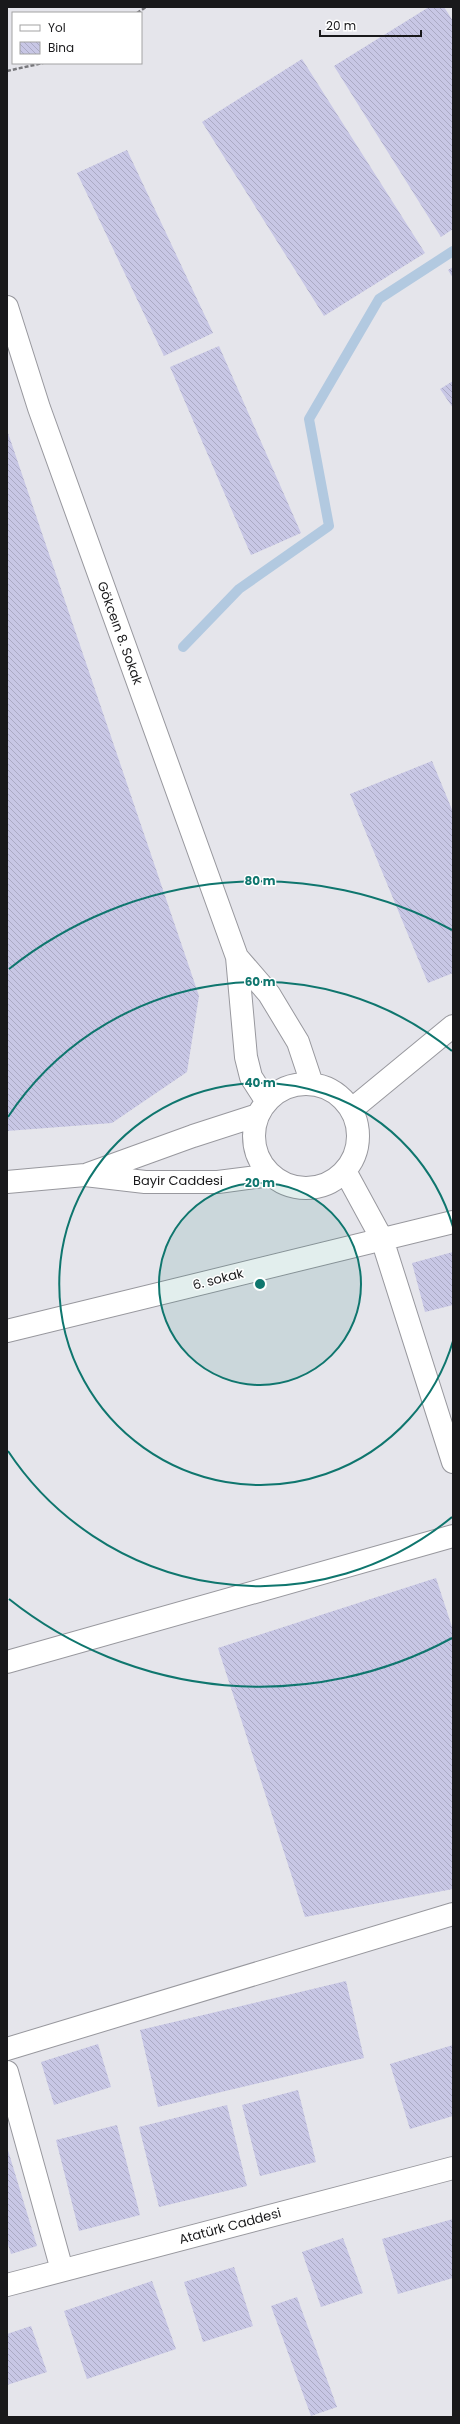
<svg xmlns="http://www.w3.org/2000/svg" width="460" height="2424" font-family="Poppins,sans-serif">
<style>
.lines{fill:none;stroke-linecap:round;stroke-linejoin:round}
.stream{stroke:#b2c9e0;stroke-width:10}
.building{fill:url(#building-back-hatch)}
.minor-casing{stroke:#98989e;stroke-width:24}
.path{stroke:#78787c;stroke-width:2.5;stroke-dasharray:4 2;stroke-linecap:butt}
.minor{stroke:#fff;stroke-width:22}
.ring{fill:none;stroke:#0f766e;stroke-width:2}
.labels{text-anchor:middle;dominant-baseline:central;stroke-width:3;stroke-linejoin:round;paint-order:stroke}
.street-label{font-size:13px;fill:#19191b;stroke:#fff}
.centre{fill:#0f766e;stroke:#fff;stroke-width:2}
.ring-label{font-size:12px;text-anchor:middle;font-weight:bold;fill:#0f766e;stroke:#fff;stroke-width:3;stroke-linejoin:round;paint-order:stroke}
</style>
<defs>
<pattern id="building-back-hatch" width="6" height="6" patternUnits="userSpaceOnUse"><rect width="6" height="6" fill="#c8c7e5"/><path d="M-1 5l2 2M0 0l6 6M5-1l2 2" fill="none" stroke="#abaac4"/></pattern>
</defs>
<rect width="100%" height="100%" fill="#e5e5eb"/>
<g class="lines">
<path class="stream" d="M 183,647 L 239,589 L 329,526 L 309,419 L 379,299 L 453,251"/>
</g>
<path class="building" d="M 429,7 L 444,7 L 453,21 L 453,229 L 441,237 L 334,66 Z
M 302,59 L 425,253 L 324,316 L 202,122 Z
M 127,150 L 213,333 L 164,356 L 77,173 Z
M 453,267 L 453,278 L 448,270 Z
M 219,346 L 301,533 L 251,555 L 170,367 Z
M 453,381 L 453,408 L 440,389 Z
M 7,430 L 199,996 L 187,1072 L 112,1123 L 7,1131 Z
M 432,761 L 453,812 L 453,973 L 428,983 L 350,794 Z
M 453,1252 L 453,1305 L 425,1312 L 412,1263 Z
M 436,1578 L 453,1630 L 453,1889 L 305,1917 L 218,1648 Z
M 346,1981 L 364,2058 L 158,2107 L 140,2030 Z
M 98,2044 L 111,2087 L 54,2105 L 41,2062 Z
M 453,2045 L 453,2116 L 410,2129 L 390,2064 Z
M 298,2090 L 316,2162 L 260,2176 L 242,2105 Z
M 227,2105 L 247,2186 L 159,2207 L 139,2127 Z
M 117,2125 L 140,2215 L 79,2231 L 56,2140 Z
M 7,2147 L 37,2246 L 11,2254 L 7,2241 Z
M 453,2219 L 453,2278 L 398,2294 L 382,2239 Z
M 343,2238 L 363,2293 L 321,2307 L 302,2252 Z
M 234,2267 L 253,2326 L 203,2342 L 184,2282 Z
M 152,2281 L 176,2349 L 87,2379 L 64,2311 Z
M 297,2297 L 337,2407 L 311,2416 L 271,2306 Z
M 31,2326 L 47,2372 L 7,2385 L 7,2334 Z"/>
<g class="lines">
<defs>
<path id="minor" d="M 7,307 L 39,408 L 237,957 L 246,1057 L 251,1077 L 267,1102
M 237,957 L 269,994 L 298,1042 L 312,1084
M254 1136a52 52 0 1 1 104 0a52 52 0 1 1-104 0Z
M 351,1110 L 453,1026
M 345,1171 L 382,1239 L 453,1462
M 88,1174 L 193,1136 L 258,1115
M 7,1182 L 85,1175 L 145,1182 L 218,1182 L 271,1175
M 7,1331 L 453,1222
M 7,1662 L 453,1536
M 7,2049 L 453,1914
M 7,2072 L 62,2270
M 7,2285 L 453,2168"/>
</defs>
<use href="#minor" class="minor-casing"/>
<path class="path" d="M 137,13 L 146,7
M 7,71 L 43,63"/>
<use href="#minor" class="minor"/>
</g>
<circle cx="260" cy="1284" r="101" fill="#0f766e" fill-opacity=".12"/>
<g class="ring">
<circle cx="260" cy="1284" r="101"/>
<path d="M453 1341A201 201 0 1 1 453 1227"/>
<path d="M452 1517A302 302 0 0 1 8 1451M8 1117A302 302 0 0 1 452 1051"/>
<path d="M452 1638A403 403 0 0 1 9 1599M9 969A403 403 0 0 1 452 930"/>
</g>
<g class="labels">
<g class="street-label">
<text transform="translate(120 633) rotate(70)">Gökceın 8. Sokak</text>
<text x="178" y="1180">Bayir Caddesi</text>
<text transform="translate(218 1279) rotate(-14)">6. sokak</text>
<text transform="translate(230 2226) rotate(-15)">Atatürk Caddesi</text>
</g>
</g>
<circle cx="260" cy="1284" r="6" class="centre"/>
<g class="ring-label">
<text x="260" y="885">80 m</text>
<text x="260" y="986">60 m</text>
<text x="260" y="1087">40 m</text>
<text x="260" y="1187">20 m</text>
</g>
<rect width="460" height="2424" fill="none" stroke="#19191b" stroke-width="16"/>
<rect x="12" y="12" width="130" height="52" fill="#ffffff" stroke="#a3a3a4"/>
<rect x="20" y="25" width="20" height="6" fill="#ffffff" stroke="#a3a3a4"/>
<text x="48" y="32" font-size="12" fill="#19191b">Yol</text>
<rect x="20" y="42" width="20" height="12" fill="url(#building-back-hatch)" stroke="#a3a3a4"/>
<text x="48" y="52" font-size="12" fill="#19191b">Bina</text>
<path d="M320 30v6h101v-6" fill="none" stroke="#19191b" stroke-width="2"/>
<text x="326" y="30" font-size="12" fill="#19191b" stroke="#ffffff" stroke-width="3" paint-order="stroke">20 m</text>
</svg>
